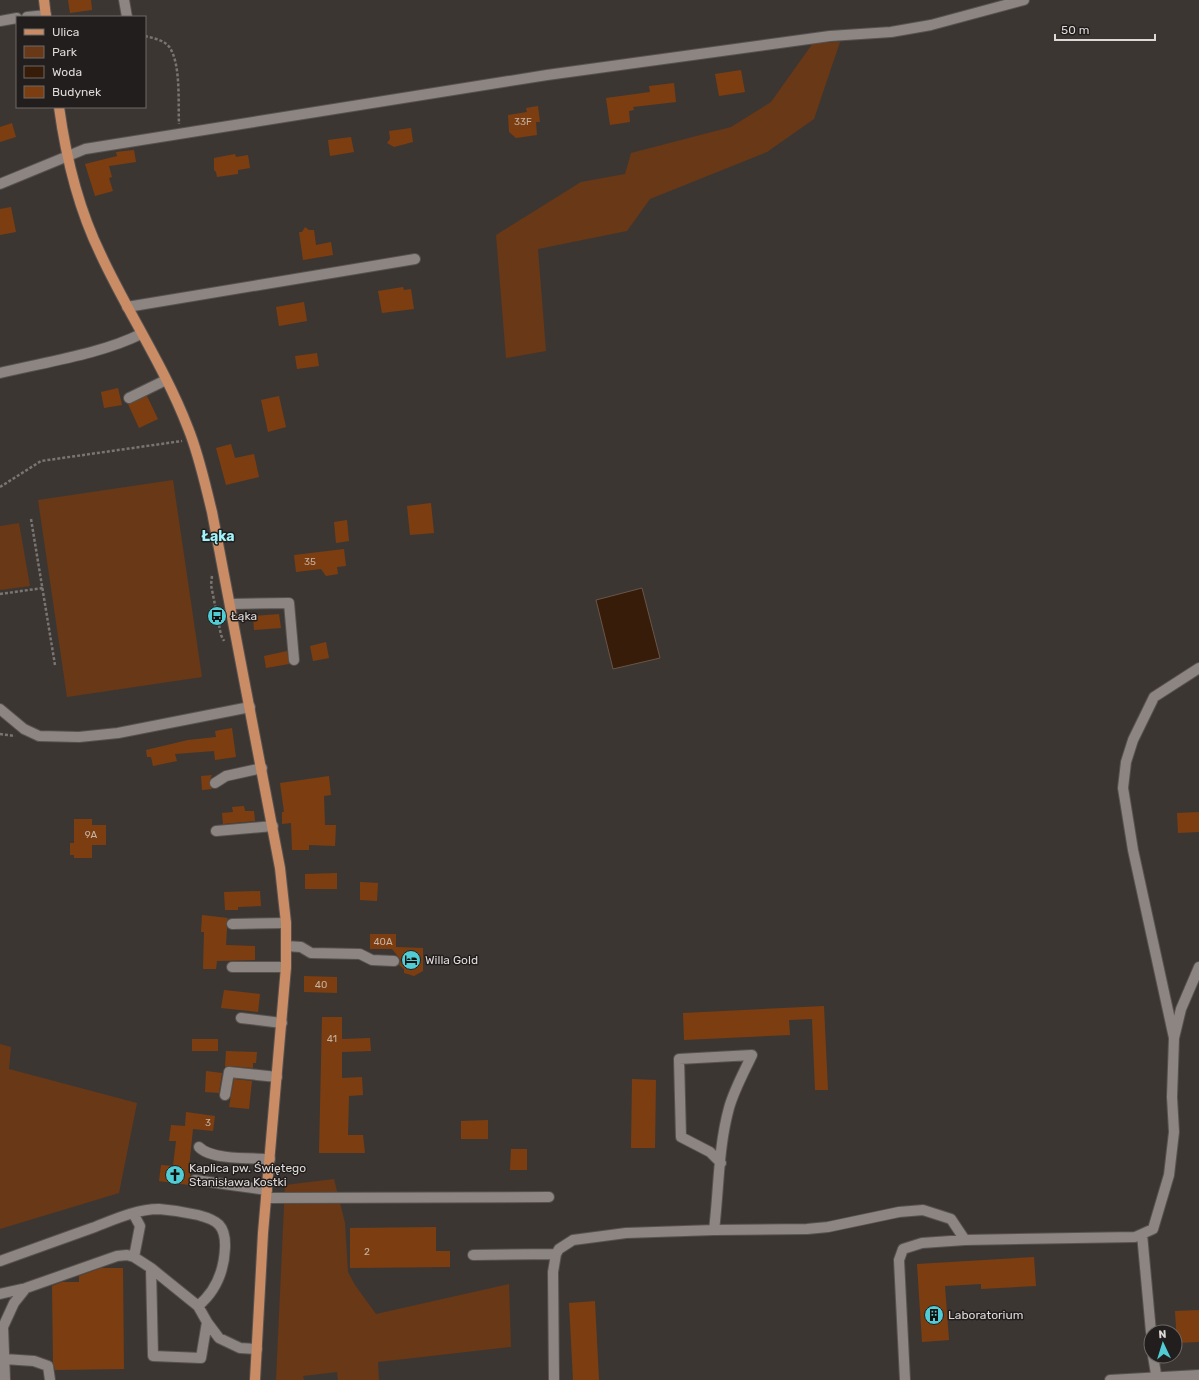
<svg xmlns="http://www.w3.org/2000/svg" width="1199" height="1380" font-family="Rubik,sans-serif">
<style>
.green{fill:#693816}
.water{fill:#371c0a;stroke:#695548}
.building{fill:#7c3e10}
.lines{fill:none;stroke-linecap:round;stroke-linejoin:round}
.minor-casing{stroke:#575250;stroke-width:12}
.major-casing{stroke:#575250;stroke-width:12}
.path{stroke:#7a7572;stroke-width:2.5;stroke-dasharray:3 2;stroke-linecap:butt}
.minor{stroke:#8c8581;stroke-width:10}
.major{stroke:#ca8c64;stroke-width:10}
.labels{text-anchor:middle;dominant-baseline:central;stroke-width:3;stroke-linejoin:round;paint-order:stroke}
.number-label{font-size:10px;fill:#c5b2a5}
.poi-label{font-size:12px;fill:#ddd9d7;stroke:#211e1d;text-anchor:start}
.quarter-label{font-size:14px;font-weight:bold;fill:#a2f4fb;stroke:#211e1d}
</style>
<rect width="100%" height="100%" fill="#3c3633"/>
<path class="green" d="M 840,42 L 814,119 L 767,152 L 650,199 L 627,231 L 538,249 L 546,351 L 506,358 L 496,235 L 581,182 L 625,174 L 631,153 L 731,127 L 771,102 L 813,43 Z
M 173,480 L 202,677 L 67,697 L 38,500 Z
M 19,523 L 30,586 L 0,590 L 0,526 Z
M 0,1044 L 11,1047 L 9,1069 L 137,1103 L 119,1193 L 0,1229 Z
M 334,1179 L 345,1223 L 348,1272 L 355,1285 L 376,1314 L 509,1284 L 511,1347 L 378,1362 L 379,1380 L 338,1380 L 337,1372 L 303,1376 L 304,1380 L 276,1380 L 285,1185 Z"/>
<path class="water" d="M 642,588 L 660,658 L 613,669 L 596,600 Z"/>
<path class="building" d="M 68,0 L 91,0 L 92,10 L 70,13 Z
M 741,70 L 745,92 L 719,96 L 715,74 Z
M 674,83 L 676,102 L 633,107 L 634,110 L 629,111 L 630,122 L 610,125 L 606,98 L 650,92 L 649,86 Z
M 538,106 L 540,122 L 536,122 L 537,135 L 516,138 L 509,132 L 508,115 L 527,112 L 526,108 Z
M 12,123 L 16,137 L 0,142 L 0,127 Z
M 411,128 L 413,142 L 394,147 L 387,143 L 390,139 L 389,131 Z
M 351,137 L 354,152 L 330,156 L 328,140 Z
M 134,150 L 136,162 L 109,166 L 112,177 L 109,178 L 113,191 L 95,196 L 85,164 L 117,156 L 116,152 Z
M 235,154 L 236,157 L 248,155 L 250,168 L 238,170 L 238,174 L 217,177 L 216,172 L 214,170 L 214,158 Z
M 11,207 L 16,232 L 0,235 L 0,209 Z
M 305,227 L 309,230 L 314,230 L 316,245 L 331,242 L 333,255 L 303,260 L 299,232 L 302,232 Z
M 403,287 L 404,290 L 411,289 L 414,309 L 382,313 L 378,291 Z
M 304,302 L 307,321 L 279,326 L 276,307 Z
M 317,353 L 319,366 L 297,369 L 295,356 Z
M 118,388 L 122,405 L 104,408 L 101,392 Z
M 147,396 L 158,419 L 139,428 L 128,404 Z
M 279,396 L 286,427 L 268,432 L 261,400 Z
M 231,444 L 235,458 L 254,454 L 259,477 L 226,485 L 216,448 Z
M 431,503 L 434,533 L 410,535 L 407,506 Z
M 347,520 L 349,541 L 336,543 L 334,522 Z
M 344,549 L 346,566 L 337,567 L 338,574 L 326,576 L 321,569 L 296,572 L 294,555 Z
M 279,614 L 281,628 L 254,630 L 253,616 Z
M 326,642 L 329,658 L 313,661 L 310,646 Z
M 287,651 L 289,664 L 266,668 L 264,656 Z
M 232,728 L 236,757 L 215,760 L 214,751 L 175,754 L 177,761 L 153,766 L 151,757 L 147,757 L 146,750 L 188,740 L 216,737 L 215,731 Z
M 212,775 L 209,783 L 212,789 L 202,790 L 201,776 Z
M 329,776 L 331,795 L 324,796 L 325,825 L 336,825 L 335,846 L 309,845 L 309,850 L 292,850 L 291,823 L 282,824 L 282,812 L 284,812 L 280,783 Z
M 244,806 L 245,811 L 254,811 L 255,821 L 223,824 L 222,813 L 233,812 L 232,807 Z
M 1199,812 L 1199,832 L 1178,833 L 1177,813 Z
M 74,819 L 92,819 L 92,825 L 106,825 L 106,845 L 92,845 L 92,858 L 74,858 L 74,855 L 70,855 L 70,843 L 74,843 Z
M 337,873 L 337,889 L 305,889 L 305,874 Z
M 360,882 L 378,883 L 377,901 L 360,900 Z
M 260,891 L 261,906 L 238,907 L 238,910 L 225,910 L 224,892 Z
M 202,915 L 228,918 L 226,924 L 227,928 L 226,945 L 255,946 L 255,960 L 217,961 L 216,969 L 203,969 L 204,932 L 201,932 Z
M 370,934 L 396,934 L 396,947 L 423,948 L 423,971 L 414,976 L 404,973 L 404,969 L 399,965 L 401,960 L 392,949 L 370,949 Z
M 304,976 L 337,977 L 337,993 L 304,992 Z
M 224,990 L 260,994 L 258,1012 L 221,1008 Z
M 824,1006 L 828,1090 L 815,1090 L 812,1019 L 789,1020 L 790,1035 L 684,1040 L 683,1013 Z
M 322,1017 L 342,1017 L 342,1039 L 370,1038 L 371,1051 L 342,1052 L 342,1078 L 362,1077 L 363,1095 L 349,1096 L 348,1135 L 363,1135 L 365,1153 L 319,1153 Z
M 192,1039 L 218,1039 L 218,1051 L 192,1051 Z
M 226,1051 L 257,1052 L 256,1063 L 253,1063 L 253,1068 L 230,1066 L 225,1067 Z
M 206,1071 L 222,1073 L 219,1093 L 205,1092 Z
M 234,1079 L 252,1081 L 249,1109 L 229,1107 Z
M 632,1079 L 656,1080 L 655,1148 L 631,1148 Z
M 186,1112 L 215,1116 L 213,1131 L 193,1129 L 189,1168 L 191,1169 L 189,1185 L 159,1181 L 161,1165 L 173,1166 L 176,1141 L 169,1141 L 171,1125 L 185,1126 Z
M 488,1120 L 488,1139 L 461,1139 L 461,1121 Z
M 511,1149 L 527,1149 L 527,1170 L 510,1170 Z
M 436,1227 L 436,1251 L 450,1251 L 450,1267 L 350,1268 L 350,1228 Z
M 1034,1257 L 1036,1286 L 981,1289 L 981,1284 L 945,1286 L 949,1340 L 922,1342 L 917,1264 Z
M 101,1268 L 123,1268 L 124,1369 L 55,1370 L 53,1362 L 52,1286 L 62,1282 L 79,1282 L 79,1276 Z
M 595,1301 L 599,1380 L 573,1380 L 569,1303 Z
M 1199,1310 L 1199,1342 L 1177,1343 L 1175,1311 Z"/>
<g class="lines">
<defs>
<path id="minor" d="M 124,0 L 127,17
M 27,17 L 46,15
M 0,21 L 17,18
M 0,184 L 85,149 L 547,75 L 830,36 L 891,32 L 931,25 L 1024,0
M 127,307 L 415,259
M 0,373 C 45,362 101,354 141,334
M 129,398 L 166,380
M 230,604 L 289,603 L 294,660
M 0,709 L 24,729 L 39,736 L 79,737 L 118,733 L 250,707
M 215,783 L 226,776 L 262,768
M 216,831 L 273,826
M 232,924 L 286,923
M 286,946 L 301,947 L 311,953 L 360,954 L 372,960 L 394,961
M 232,967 L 286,967
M 241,1018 L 282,1023
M 1174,1038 L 1133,850 L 1123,788 L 1126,762 L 1133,740 L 1154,697 L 1199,668
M 225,1095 L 229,1072 L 277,1077
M 199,1147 C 211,1160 252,1158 270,1159
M 195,1180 L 267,1190
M 266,1198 L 549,1197
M 133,1213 L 140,1226 L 134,1257
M 714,1230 C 719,1190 718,1148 729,1108 C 734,1090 744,1072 752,1055 L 679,1059 L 681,1137 L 710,1152 L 721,1163
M 1142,1234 L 1153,1229 L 1169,1175 L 1174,1132 L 1172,1097 L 1174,1038 L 1181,1009 L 1199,967
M 473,1255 L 556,1254
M 0,1261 C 31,1250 61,1239 92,1228 C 113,1220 136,1209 159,1209 C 172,1210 185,1212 198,1215 C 217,1220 226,1225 225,1248 C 224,1271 216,1291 198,1306
M 151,1268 L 153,1356 L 201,1358 L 207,1322
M 0,1294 L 26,1288 L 117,1256 L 127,1255 L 134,1257 L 151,1268 L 198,1306 L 207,1322 L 219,1338 L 240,1348 L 257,1349
M 1153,1356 L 1157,1380
M 4,1359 L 34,1361 L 48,1366 L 50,1380
M 5,1380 L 3,1327 L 14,1303 L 26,1288
M 554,1380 L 553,1272 L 556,1254 L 559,1249 L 573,1240 L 626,1233 L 714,1230 L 807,1229 L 828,1227 L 899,1212 L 923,1210 L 951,1219 L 965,1240 L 1135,1237 L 1142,1234 L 1151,1332
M 905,1380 L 899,1260 L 903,1249 L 922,1243 L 965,1240
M 1110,1380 L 1199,1375"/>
<path id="major" d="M 44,0 L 46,17
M 59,107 C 66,158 78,208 101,255 C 128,313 165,368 188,428 C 199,455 205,484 212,512 L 280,868 L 286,923 L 286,967 L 263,1233 L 255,1380"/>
</defs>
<use href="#minor" class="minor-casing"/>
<use href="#major" class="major-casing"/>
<path class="path" d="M 145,36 C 153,38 165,40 170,48 C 181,65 178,104 179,124
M 0,487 L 41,461 L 182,441
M 31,519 L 55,665
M 212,576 L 211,585 L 221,635 L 224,641
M 0,594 L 43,588
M 0,734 L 15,736"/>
<use href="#minor" class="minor"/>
<use href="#major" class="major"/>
</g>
<defs>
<symbol id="bus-disc" viewBox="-11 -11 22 22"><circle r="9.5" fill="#51ccd5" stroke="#211e1d"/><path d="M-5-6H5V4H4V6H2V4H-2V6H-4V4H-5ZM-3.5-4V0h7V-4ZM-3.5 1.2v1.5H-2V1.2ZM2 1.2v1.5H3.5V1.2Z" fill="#111"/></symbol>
<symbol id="hotel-disc" viewBox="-11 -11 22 22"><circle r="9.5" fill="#51ccd5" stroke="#211e1d"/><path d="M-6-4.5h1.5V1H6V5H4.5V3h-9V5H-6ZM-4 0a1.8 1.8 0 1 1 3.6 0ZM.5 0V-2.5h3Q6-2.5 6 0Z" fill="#111"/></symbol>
<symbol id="church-disc" viewBox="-11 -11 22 22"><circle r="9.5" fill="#51ccd5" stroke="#211e1d"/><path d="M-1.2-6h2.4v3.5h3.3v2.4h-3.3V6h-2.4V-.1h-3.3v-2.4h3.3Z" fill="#111"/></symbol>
<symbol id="building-disc" viewBox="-11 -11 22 22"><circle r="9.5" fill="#51ccd5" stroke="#211e1d"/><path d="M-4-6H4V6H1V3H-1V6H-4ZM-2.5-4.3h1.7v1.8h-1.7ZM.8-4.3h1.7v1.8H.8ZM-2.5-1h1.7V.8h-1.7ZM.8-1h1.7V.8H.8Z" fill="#111"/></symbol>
</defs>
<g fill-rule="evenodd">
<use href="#bus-disc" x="206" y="605" width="22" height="22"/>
<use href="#hotel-disc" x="400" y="949" width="22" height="22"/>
<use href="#church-disc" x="164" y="1164" width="22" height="22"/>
<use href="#building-disc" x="923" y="1304" width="22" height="22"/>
</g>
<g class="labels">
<g class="number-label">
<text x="523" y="122">33F</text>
<text x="310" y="562">35</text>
<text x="91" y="835">9A</text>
<text x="383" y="942">40A</text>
<text x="321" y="985">40</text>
<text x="332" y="1039">41</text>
<text x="208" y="1123">3</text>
<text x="367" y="1252">2</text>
</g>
<g class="poi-label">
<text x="231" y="616">Łąka</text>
<text x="425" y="960">Willa Gold</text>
<text x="189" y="1168">Kaplica pw. Świętego<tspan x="189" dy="14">Stanisława Kostki</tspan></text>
<text x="948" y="1315">Laboratorium</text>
</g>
<g class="quarter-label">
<text x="218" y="536">Łąka</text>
</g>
</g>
<rect x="16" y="16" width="130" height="92" fill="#211e1d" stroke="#6c6967"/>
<rect x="24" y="29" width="20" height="6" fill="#ca8c64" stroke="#6c6967"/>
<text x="52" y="36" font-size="12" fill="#ddd9d7">Ulica</text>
<rect x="24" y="46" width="20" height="12" fill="#693816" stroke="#6c6967"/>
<text x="52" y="56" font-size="12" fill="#ddd9d7">Park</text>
<rect x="24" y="66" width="20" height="12" fill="#371c0a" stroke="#6c6967"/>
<text x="52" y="76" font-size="12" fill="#ddd9d7">Woda</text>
<rect x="24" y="86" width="20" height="12" fill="#7c3e10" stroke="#6c6967"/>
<text x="52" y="96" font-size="12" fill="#ddd9d7">Budynek</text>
<g transform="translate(1163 1344) rotate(356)"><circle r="19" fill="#211e1d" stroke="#6c6967"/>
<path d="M0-3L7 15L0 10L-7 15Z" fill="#51ccd5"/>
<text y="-6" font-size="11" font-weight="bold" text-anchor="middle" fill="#ddd9d7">N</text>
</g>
<path d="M1055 34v6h100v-6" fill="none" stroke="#ddd9d7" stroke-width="2"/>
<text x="1061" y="34" font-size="12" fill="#ddd9d7" stroke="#211e1d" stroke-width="3" paint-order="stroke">50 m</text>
</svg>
